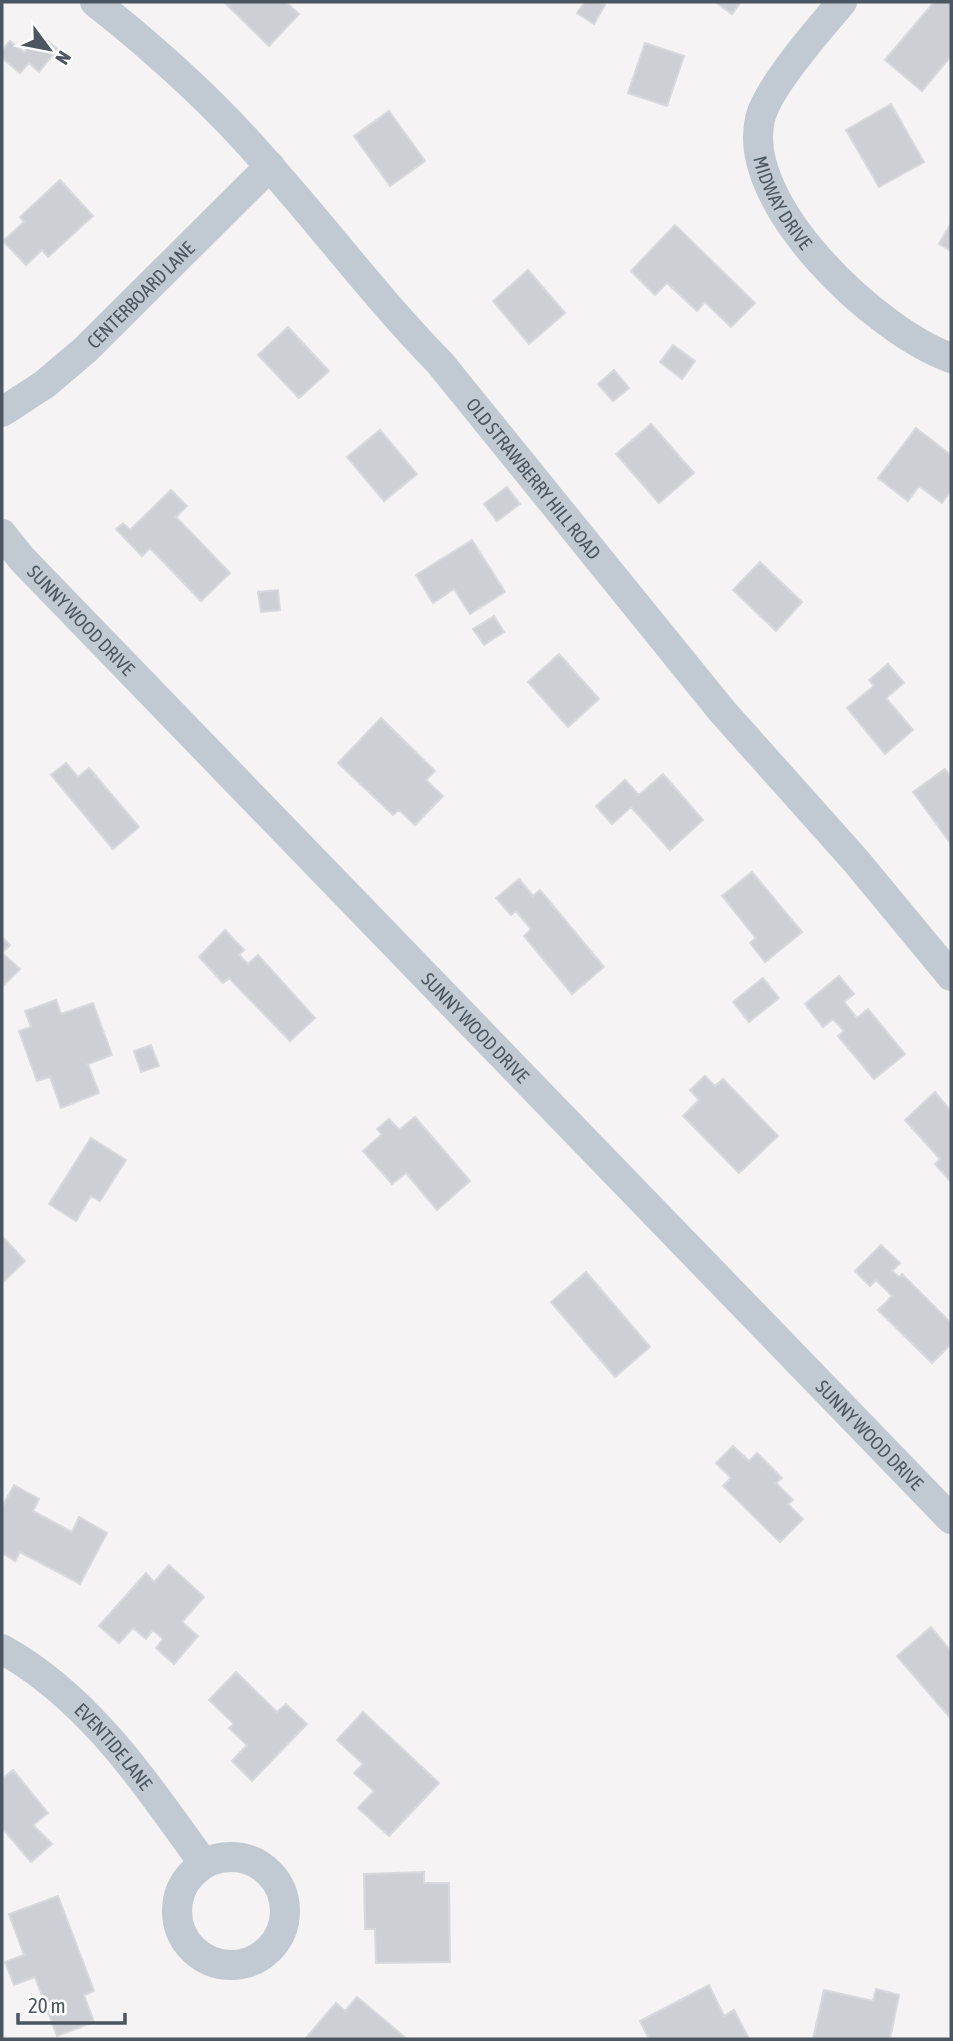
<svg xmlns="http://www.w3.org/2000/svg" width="953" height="2041" font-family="'Asap Condensed',sans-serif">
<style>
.building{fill:#cdcfd5;stroke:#d7d9de;stroke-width:2}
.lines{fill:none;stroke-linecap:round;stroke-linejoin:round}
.street{stroke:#c1cad2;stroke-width:30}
.labels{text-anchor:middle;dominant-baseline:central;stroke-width:7;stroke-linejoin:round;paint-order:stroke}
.street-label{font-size:19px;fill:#4a5661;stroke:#fff}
</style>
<rect width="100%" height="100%" fill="#f5f3f3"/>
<path class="building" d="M 226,2 L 286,2 L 299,14 L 269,46 L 225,3 Z
M 585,2 L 599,2 L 605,5 L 594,24 L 577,13 Z
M 715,2 L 741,2 L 732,14 Z
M 934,2 L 951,2 L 951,56 L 922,91 L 885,60 Z
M 39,33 L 57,49 L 39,72 L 29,63 L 20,73 L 2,58 L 2,50 L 10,41 L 24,52 Z
M 645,43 L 684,56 L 667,106 L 628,93 Z
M 891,104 L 924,162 L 879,187 L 846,130 Z
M 389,111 L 425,161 L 390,186 L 354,136 Z
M 60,180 L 93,216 L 48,257 L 42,250 L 26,265 L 3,241 L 24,222 L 20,217 Z
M 951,223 L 951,251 L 939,244 Z
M 675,225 L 755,303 L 731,327 L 705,302 L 697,311 L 667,283 L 655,295 L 631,271 Z
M 528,270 L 565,313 L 529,344 L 493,301 Z
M 288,327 L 329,371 L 299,398 L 258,355 Z
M 673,345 L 695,361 L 682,379 L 660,362 Z
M 614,370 L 629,388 L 613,401 L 598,384 Z
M 651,424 L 694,473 L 659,503 L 616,454 Z
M 916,428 L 951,455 L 951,490 L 942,503 L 919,486 L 908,501 L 878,478 Z
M 380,430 L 417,474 L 384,501 L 347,457 Z
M 507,487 L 520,504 L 497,521 L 484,504 Z
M 171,490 L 187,506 L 176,517 L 230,573 L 201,601 L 150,548 L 142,556 L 116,529 L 123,523 L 130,530 Z
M 472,540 L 505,592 L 470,614 L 454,589 L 433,603 L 416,575 Z
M 760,562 L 802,602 L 776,631 L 733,590 Z
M 278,590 L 280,610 L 261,612 L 258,592 Z
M 494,616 L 504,632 L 484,645 L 473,629 Z
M 559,654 L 599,699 L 568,727 L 528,682 Z
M 888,664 L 904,683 L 886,698 L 913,730 L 885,754 L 847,708 L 874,686 L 869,680 Z
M 381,718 L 435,771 L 426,780 L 443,796 L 415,825 L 399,810 L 393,815 L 338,763 Z
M 66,763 L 78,777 L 89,768 L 139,827 L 113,849 L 51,775 Z
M 945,769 L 951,777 L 951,844 L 913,792 Z
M 663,774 L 703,820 L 670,850 L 631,807 L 612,824 L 596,806 L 625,780 L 639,795 Z
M 752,872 L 802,932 L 765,962 L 750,943 L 756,938 L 722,896 Z
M 519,879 L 533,896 L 540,890 L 604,967 L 572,994 L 524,936 L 531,929 L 516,911 L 511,915 L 496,898 Z
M 225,930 L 244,950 L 239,955 L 248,964 L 258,955 L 315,1018 L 290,1041 L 229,978 L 223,983 L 199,957 Z
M 2,937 L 10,945 L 2,953 L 20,969 L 2,987 Z
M 839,976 L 854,994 L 844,1002 L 857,1018 L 868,1009 L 905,1054 L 874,1079 L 838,1036 L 844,1031 L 833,1019 L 823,1027 L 805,1004 Z
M 763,978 L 779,998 L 749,1022 L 733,1002 Z
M 56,1000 L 61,1014 L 93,1003 L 112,1055 L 88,1064 L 99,1093 L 61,1108 L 50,1077 L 37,1081 L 19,1031 L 31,1027 L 25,1011 Z
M 151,1045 L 159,1066 L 141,1072 L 134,1051 Z
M 705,1076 L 715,1086 L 723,1079 L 778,1136 L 739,1173 L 683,1116 L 699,1100 L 690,1090 Z
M 935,1092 L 951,1111 L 951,1182 L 935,1164 L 940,1159 L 905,1120 Z
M 415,1117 L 470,1181 L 437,1210 L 406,1173 L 392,1184 L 363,1151 L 382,1134 L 377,1129 L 389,1119 L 399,1130 Z
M 91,1138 L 126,1160 L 100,1201 L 91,1196 L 76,1221 L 49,1204 Z
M 2,1236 L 25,1261 L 2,1283 Z
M 881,1245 L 900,1263 L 892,1271 L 899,1277 L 902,1274 L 951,1323 L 951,1344 L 932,1363 L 878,1310 L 892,1296 L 876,1280 L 870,1286 L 855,1271 Z
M 586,1272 L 650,1347 L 615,1377 L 551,1302 Z
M 733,1446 L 749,1461 L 757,1453 L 782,1478 L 776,1483 L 793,1500 L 788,1504 L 803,1519 L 780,1542 L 723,1486 L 731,1478 L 716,1463 Z
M 14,1485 L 39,1499 L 33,1511 L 72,1532 L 79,1517 L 107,1533 L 80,1584 L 20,1552 L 15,1561 L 2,1553 L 2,1507 Z
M 169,1565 L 204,1597 L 182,1622 L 198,1636 L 174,1664 L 156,1648 L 163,1639 L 153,1630 L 146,1639 L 133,1628 L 119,1643 L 99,1626 L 146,1573 L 154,1582 Z
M 931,1627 L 951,1651 L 951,1719 L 897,1656 Z
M 236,1672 L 277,1712 L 286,1704 L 307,1724 L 252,1781 L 232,1761 L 247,1745 L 229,1728 L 234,1724 L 209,1700 Z
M 363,1712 L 439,1783 L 389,1836 L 358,1808 L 374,1791 L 354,1773 L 363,1764 L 337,1740 Z
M 13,1770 L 48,1813 L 33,1825 L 52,1844 L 31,1862 L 2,1828 L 2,1779 Z
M 424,1872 L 424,1883 L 449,1883 L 450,1962 L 376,1963 L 375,1929 L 365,1929 L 364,1874 Z
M 58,1896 L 94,1991 L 84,1995 L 94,2022 L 57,2036 L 35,1977 L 14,1985 L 5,1962 L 24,1955 L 9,1914 Z
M 709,1985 L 724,2016 L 734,2010 L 749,2039 L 649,2039 L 640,2021 Z
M 876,1989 L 899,1995 L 890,2039 L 813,2039 L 824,1990 L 873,2001 Z
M 357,1997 L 407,2039 L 305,2039 L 336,2003 L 345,2011 Z"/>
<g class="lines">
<g class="street">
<path id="s1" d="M 95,2 C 157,51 217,105 269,166 C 327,231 379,301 440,363 L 722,711 L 856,861 L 951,976"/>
<path id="s2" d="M 842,2 C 820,28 767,88 760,119 C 740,205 877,332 951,358"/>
<path id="s3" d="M 2,412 L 45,384 L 85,350 L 270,166"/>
<path id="s4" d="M 2,534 L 22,559 L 951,1519"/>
<path id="s5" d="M 2,1649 C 90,1698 146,1784 204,1864"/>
<circle cx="231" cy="1911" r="54"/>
</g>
</g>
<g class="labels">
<g class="street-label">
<text stroke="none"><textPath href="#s2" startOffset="233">MIDWAY DRIVE</textPath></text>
<text stroke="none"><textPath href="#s3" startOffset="182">CENTERBOARD LANE</textPath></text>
<text stroke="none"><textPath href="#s1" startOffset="649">OLD STRAWBERRY HILL ROAD</textPath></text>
<text stroke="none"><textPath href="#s4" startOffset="117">SUNNY WOOD DRIVE</textPath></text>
<text stroke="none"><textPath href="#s4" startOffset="684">SUNNY WOOD DRIVE</textPath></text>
<text stroke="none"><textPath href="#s4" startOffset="1251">SUNNY WOOD DRIVE</textPath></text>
<text stroke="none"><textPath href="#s5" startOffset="149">EVENTIDE LANE</textPath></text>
</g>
</g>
<rect width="953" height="2041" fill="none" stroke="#4a5661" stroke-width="7"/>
<g transform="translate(49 49) rotate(122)" stroke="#ffffff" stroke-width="5" paint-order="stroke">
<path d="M0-5L12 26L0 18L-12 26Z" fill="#4a5661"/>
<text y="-10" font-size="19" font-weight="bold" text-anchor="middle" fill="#4a5661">N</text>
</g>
<path d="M18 2013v10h107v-10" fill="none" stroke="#4a5661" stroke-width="3.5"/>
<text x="28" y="2013" font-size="21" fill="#4a5661" stroke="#ffffff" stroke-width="5" paint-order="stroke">20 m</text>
</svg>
